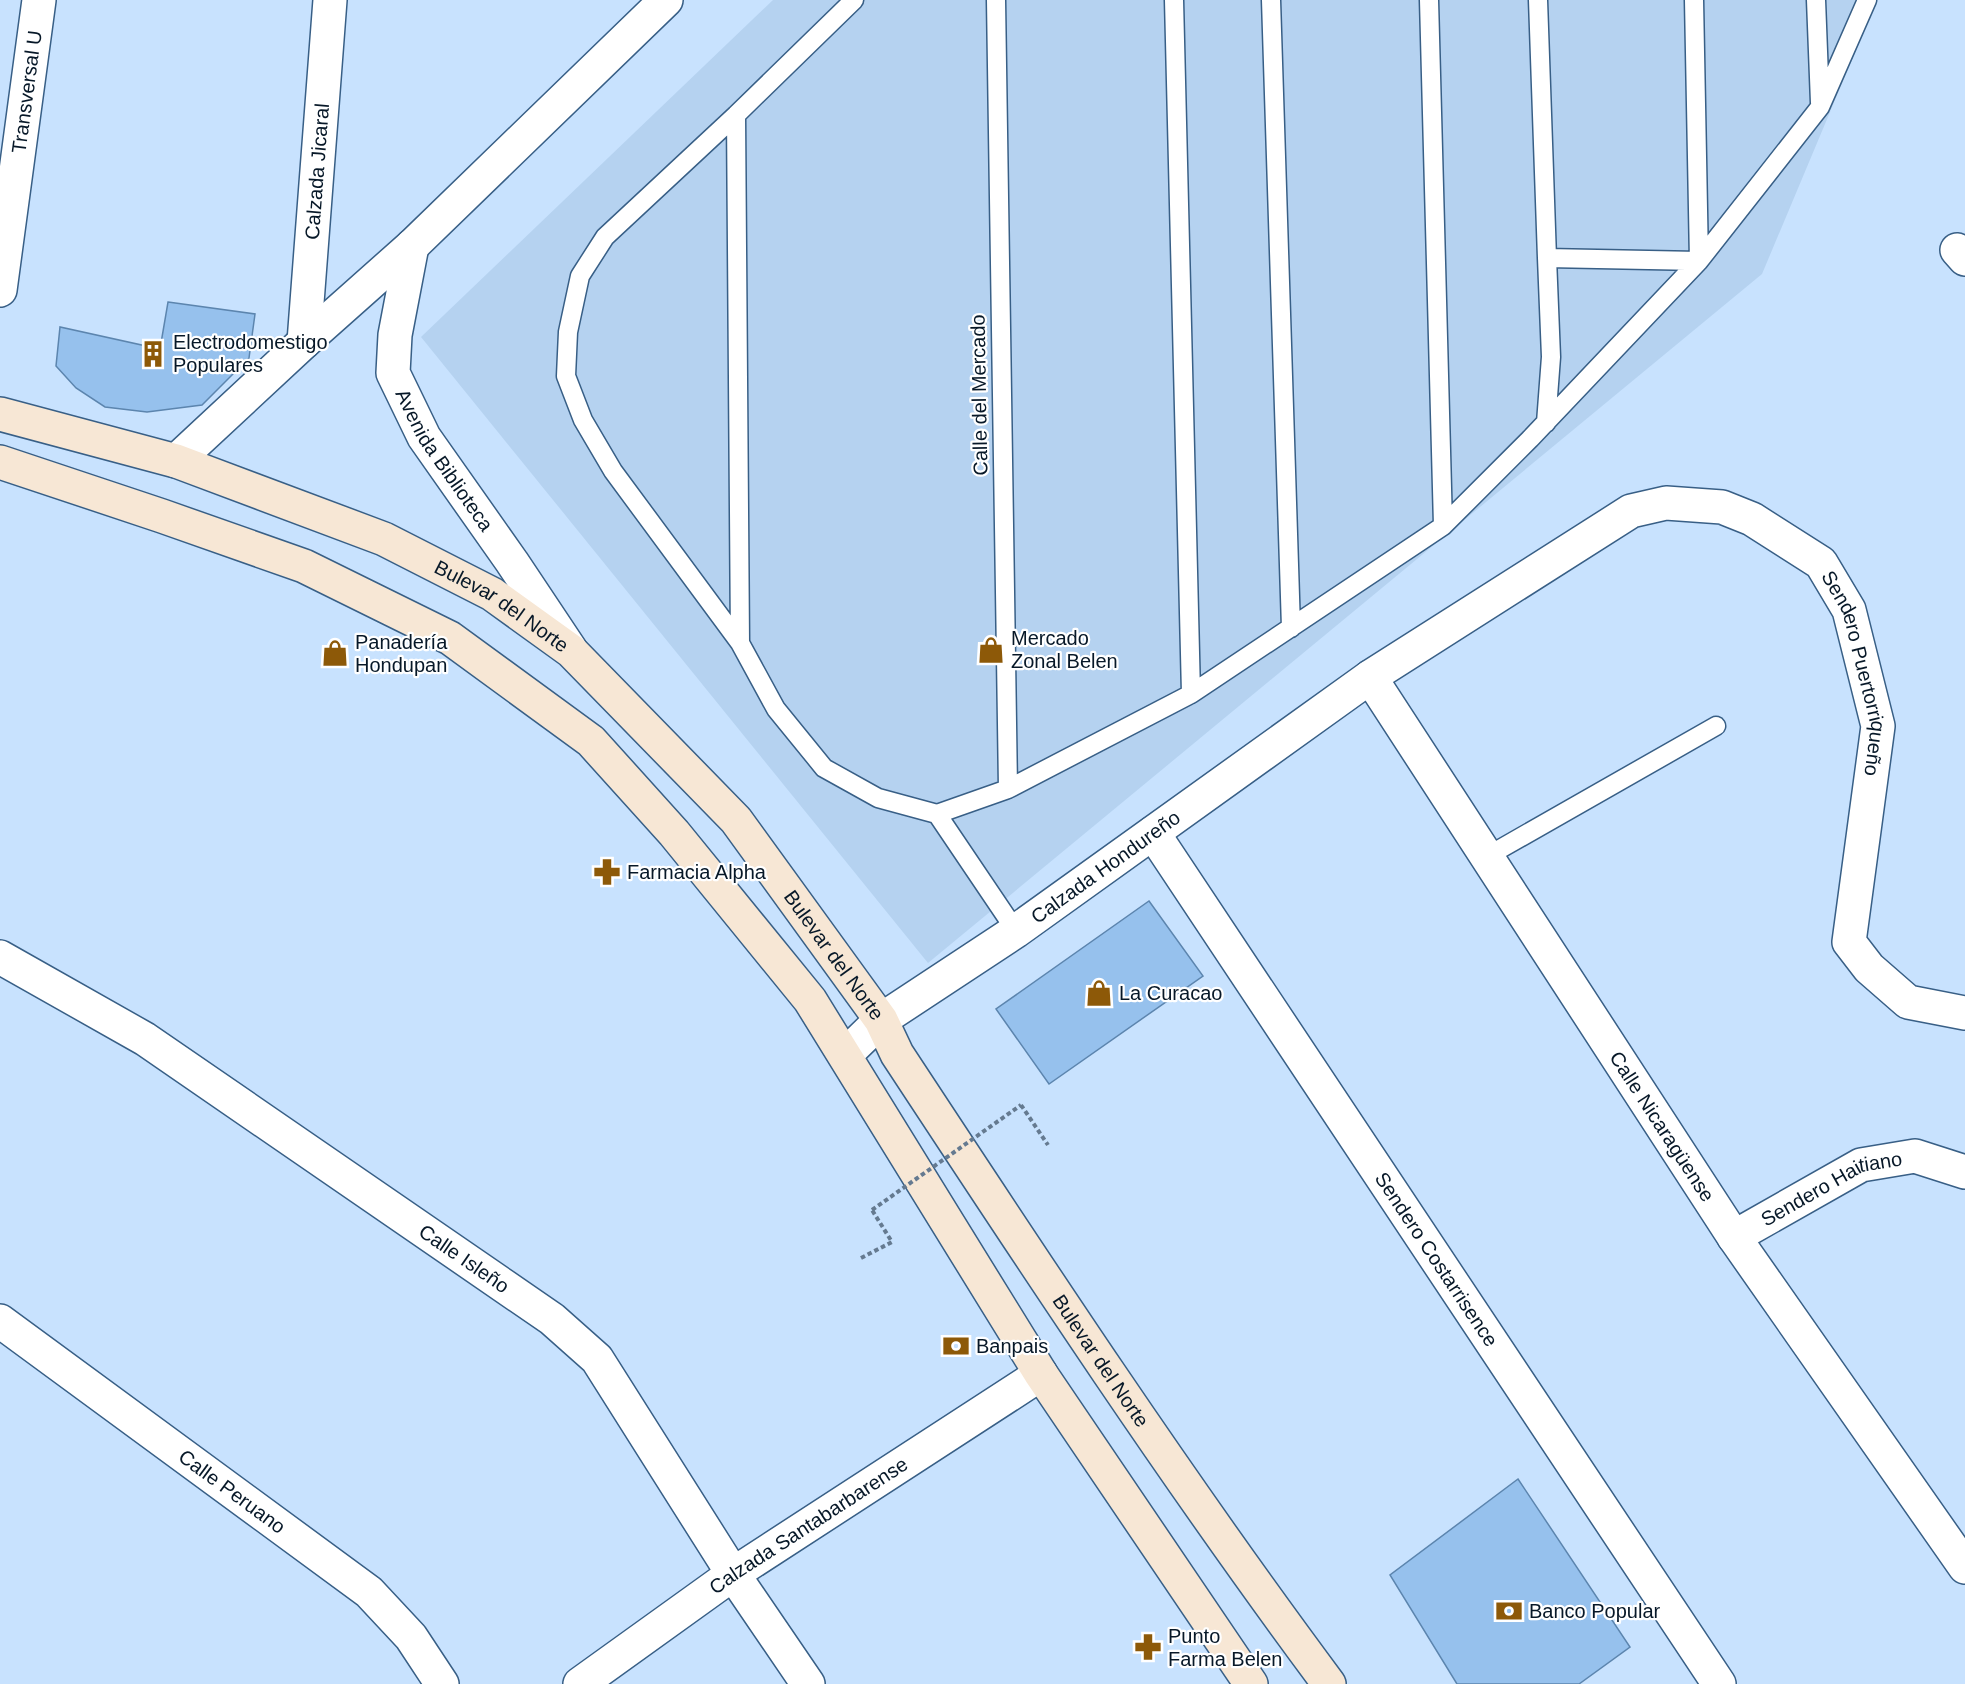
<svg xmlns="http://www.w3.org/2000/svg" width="1965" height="1684" font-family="Helvetica,sans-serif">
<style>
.built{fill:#b5d2f0}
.building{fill:#96c1ed;stroke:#5c85ae;stroke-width:1.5}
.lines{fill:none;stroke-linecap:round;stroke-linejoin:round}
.service-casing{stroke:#385f86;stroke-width:21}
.minor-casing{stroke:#385f86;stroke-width:36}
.tertiary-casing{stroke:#385f86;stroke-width:36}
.secondary-casing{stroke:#385f86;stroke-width:36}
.path{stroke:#657a90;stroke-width:4;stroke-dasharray:4.5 3;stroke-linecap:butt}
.service{stroke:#fff;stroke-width:18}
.minor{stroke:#fff;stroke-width:33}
.tertiary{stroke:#fff;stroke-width:33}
.secondary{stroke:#f7e7d5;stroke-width:33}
.path-bridge{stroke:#657a90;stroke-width:4;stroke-dasharray:4.5 3;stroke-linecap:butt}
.labels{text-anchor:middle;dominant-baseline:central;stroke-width:4.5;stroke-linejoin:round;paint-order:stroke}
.street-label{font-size:20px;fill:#071828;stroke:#fff}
.poi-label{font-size:20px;fill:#071828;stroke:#fff;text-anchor:start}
</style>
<rect width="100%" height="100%" fill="#c8e2fe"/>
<path class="built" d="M 773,0 L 1877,0 L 1762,274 L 928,963 L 421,337 Z"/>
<path class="building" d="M 168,302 L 255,314 L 249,358 L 202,405 L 147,412 L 105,407 L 76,388 L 56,366 L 60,327 L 160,349 Z
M 1149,901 L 1203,976 L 1049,1084 L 996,1009 Z
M 1518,1479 L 1630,1647 L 1579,1684 L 1457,1684 L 1390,1575 Z"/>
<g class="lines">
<defs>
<path id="service" d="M 854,0 L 736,115 L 605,237 L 580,276 L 568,332 L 566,376 L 583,420 L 613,471 L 740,643 L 776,709 L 824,768 L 878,798 L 937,814
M 996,0 L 1008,789
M 1174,0 L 1191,694
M 1271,0 L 1291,628
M 1429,0 L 1443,526
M 1538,0 L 1547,258 L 1699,261 L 1694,0
M 1816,0 L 1820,103
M 736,115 L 740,643
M 1546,423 L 1551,357 L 1547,258
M 1486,857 L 1716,726
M 1016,931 L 937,814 L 1008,789 L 1191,694 L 1443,526 L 1530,439 L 1699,261 L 1820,107 L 1867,0"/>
<g id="minor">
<path d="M 1957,250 L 1965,259"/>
<path id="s1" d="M 0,290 L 39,0"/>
<path id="s2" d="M 304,342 L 330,0"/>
<path id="s3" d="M 1370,677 L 1734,1237 L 1965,1567"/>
<path id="s4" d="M 1153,833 L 1719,1684"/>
<path id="s5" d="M 0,957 L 145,1039 L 552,1319 L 597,1359 L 733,1574 L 808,1684"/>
<path id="s6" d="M 845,1055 L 881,1020 L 1016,931 L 1370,677 L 1631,511 L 1666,503 L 1722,507 L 1752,519 L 1821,563 L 1849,610 L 1878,726 L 1849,942 L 1869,968 L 1908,1002 L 1965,1013"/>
<path id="s7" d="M 1734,1237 L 1861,1165 L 1915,1156 L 1965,1172"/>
<path id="s8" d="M 0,1321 L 369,1592 L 411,1637 L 442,1684"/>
<path id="s9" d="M 580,1684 L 733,1574 L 1041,1374"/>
</g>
<g id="tertiary">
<path id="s10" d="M 412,246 L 395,335 L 393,373 L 424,437 L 512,562 L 570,649"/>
<path d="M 176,461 L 304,342 L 412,246 L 666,0"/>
</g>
<g id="secondary">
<path id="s11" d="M 0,414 L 176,461 L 384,539 L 492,594 L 571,651 L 736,820 L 881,1020 L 897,1054 C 1037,1267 1177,1480 1329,1684"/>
<path d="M 0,462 L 162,516 L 304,566 L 450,638 L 591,741 L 674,833 L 810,1000 L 1041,1374 L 1251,1684"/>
</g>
</defs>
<use href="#service" class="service-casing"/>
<use href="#minor" class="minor-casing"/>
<use href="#tertiary" class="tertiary-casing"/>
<use href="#secondary" class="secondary-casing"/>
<path class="path" d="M 1021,1105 L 1048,1145
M 861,1258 L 892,1242 L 872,1210"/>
<use href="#service" class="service"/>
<use href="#minor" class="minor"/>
<use href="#tertiary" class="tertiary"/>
<use href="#secondary" class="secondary"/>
<path class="path-bridge" d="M 872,1210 L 1021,1105"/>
</g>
<defs>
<symbol id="building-bare" viewBox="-9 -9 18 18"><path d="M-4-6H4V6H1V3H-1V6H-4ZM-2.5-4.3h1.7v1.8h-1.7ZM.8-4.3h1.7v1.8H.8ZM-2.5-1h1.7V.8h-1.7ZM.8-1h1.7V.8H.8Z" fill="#8d5908" stroke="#fff" stroke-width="2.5" paint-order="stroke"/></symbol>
<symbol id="shop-bare" viewBox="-9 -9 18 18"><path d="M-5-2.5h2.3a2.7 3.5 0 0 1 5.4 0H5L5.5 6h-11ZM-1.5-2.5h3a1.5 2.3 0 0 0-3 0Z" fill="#8d5908" stroke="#fff" stroke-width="2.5" paint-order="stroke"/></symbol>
<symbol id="pharmacy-bare" viewBox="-9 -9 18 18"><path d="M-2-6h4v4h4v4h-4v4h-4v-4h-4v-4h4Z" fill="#8d5908" stroke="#fff" stroke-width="2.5" paint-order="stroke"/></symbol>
<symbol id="bank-bare" viewBox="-9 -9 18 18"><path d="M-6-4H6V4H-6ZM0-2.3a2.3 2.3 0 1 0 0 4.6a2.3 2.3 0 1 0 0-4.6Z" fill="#8d5908" stroke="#fff" stroke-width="2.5" paint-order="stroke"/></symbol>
</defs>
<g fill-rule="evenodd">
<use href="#building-bare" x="134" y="335" width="38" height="38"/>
<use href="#shop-bare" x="972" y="631" width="38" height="38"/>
<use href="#shop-bare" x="316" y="634" width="38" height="38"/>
<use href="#pharmacy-bare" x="588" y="853" width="38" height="38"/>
<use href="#shop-bare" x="1080" y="974" width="38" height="38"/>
<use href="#bank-bare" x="937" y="1327" width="38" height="38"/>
<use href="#bank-bare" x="1490" y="1592" width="38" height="38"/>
<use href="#pharmacy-bare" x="1129" y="1628" width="38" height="38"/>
</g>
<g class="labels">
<g class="street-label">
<text stroke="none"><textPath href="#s1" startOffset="200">Transversal U</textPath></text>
<text stroke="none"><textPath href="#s2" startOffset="171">Calzada Jicaral</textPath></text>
<text transform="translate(979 395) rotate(-91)">Calle del Mercado</text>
<text stroke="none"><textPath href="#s10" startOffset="230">Avenida Biblioteca</textPath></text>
<text stroke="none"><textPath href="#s11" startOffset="540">Bulevar del Norte</textPath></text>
<text stroke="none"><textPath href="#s6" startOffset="1281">Sendero Puertorriqueño</textPath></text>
<text stroke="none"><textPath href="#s6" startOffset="322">Calzada Hondureño</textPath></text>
<text stroke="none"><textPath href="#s11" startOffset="1026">Bulevar del Norte</textPath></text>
<text stroke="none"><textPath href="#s3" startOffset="536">Calle Nicaragüense</textPath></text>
<text stroke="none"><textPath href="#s7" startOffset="110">Sendero Haitiano</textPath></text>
<text stroke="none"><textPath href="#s4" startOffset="512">Sendero Costarrisence</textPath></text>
<text stroke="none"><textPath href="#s5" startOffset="554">Calle Isleño</textPath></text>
<text stroke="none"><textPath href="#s11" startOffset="1512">Bulevar del Norte</textPath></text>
<text stroke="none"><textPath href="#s8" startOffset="288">Calle Peruano</textPath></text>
<text stroke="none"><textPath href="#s9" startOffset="278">Calzada Santabarbarense</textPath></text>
</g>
<g class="poi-label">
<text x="173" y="342">Electrodomestigo<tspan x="173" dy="23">Populares</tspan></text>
<text x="1011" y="638">Mercado<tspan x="1011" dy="23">Zonal Belen</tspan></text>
<text x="355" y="642">Panadería<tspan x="355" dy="23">Hondupan</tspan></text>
<text x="627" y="872">Farmacia Alpha</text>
<text x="1119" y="993">La Curacao</text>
<text x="976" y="1346">Banpais</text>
<text x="1529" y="1611">Banco Popular</text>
<text x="1168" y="1636">Punto<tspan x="1168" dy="23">Farma Belen</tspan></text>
</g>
</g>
</svg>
